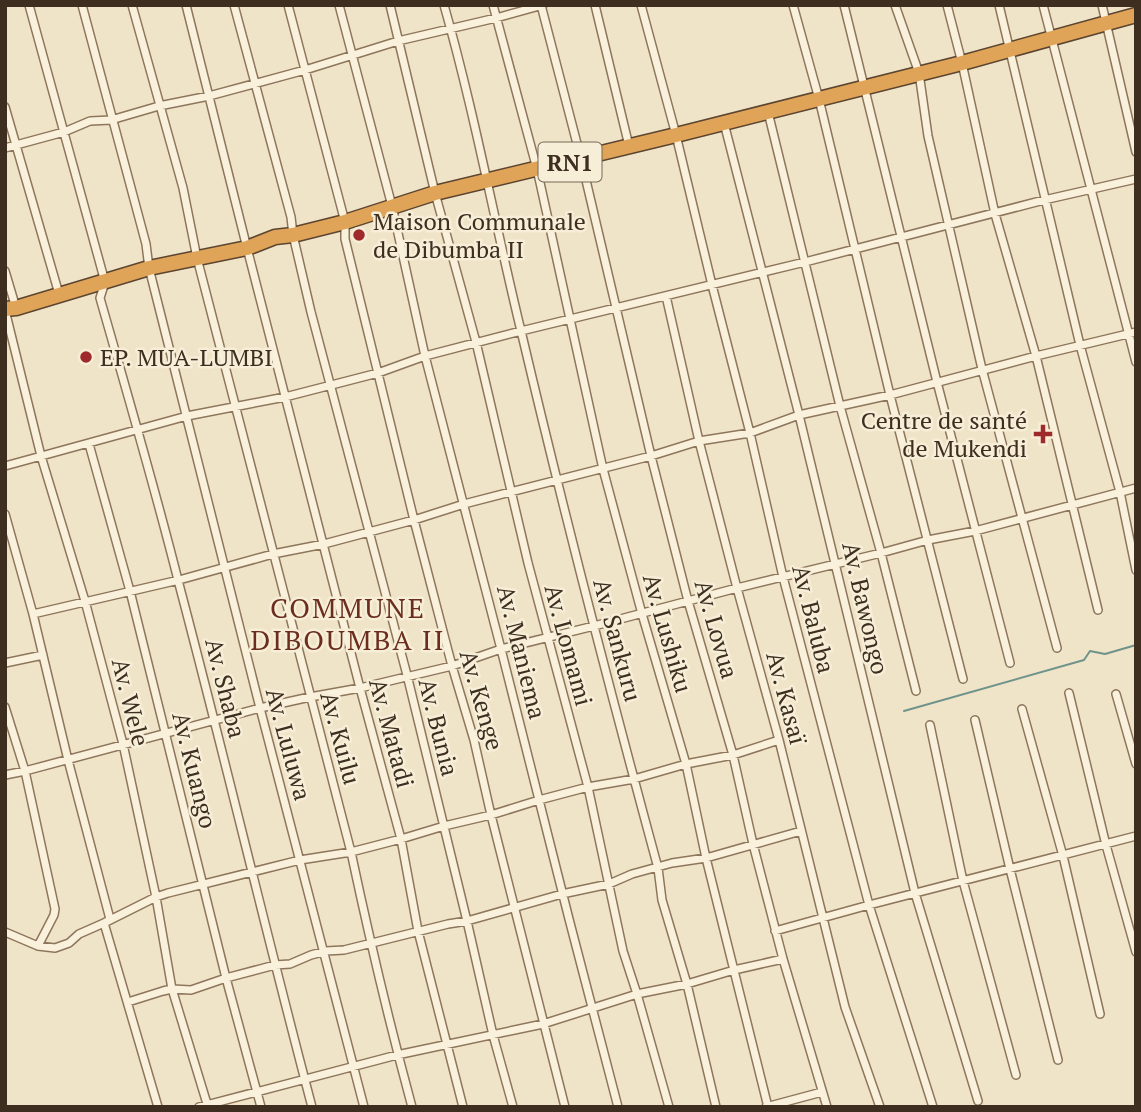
<svg xmlns="http://www.w3.org/2000/svg" width="1141" height="1112" font-family="'PT Serif',serif">
<style>
.lines{fill:none;stroke-linecap:round;stroke-linejoin:round}
.stream{stroke:#6f938a;stroke-width:2}
.street-casing{stroke:#8d765c;stroke-width:10}
.highway-casing{stroke:#5b4430;stroke-width:17}
.street{stroke:#faf1dc;stroke-width:7}
.highway{stroke:#e0a458;stroke-width:14}
.poi-dot{fill:#9e2a2b;stroke:#f7eed8;stroke-width:2.5}
.labels{text-anchor:middle;dominant-baseline:central;stroke-width:5;stroke-linejoin:round;paint-order:stroke}
.shield{fill:#f7eed8;stroke:#756857;stroke-width:2}
.shield-label{font-size:23px;font-weight:bold;fill:#3d2e20}
.poi-label{font-size:24px;fill:#3d2e20;stroke:#f7eed8;text-anchor:start}
.street-label{font-size:24px;fill:#3d2e20;stroke:#f7eed8}
.quarter-label{font-size:28px;letter-spacing:2px;fill:#6b2e1e;stroke:#f7eed8}
</style>
<rect width="100%" height="100%" fill="#f0e4c8"/>
<g class="lines">
<path class="stream" d="M 904,711 L 1084,660 L 1090,651 L 1105,654 L 1136,645"/>
<defs>
<path id="street" d="M 29,5 L 105,282 L 100,298 C 127,393 155,488 179,584 C 225,758 266,933 312,1107
M 82,5 L 146,244 L 149,268 L 260,708 L 364,1107
M 132,5 L 183,188 L 197,258 L 351,852 C 369,937 389,1022 412,1107
M 186,5 L 247,248 L 360,688 L 401,839 L 418,931 L 463,1107
M 234,5 L 291,217 L 293,235 L 311,312 L 407,675 L 467,921 L 493,1035 L 513,1107
M 288,5 L 345,222 L 345,239 L 414,520 L 452,666 L 474,740 L 491,815 L 565,1107
M 339,5 L 392,206 L 425,356 L 501,649 L 569,919 L 618,1107
M 390,5 L 435,193 L 476,342 L 528,563 L 588,787 L 623,951 L 637,994 L 669,1107
M 444,5 C 475,114 495,225 522,335 C 564,513 610,691 658,868 L 662,900 L 687,984 L 716,1107
M 493,5 L 537,169 L 603,469 L 642,614 L 686,764 L 706,858 L 768,1107
M 541,5 L 581,159 L 651,456 L 688,601 L 733,755 L 753,844 L 783,959 L 827,1107
M 595,5 L 629,146
M 641,5 L 676,135 L 712,285 L 750,433 L 783,577 L 869,905 L 933,1107
M 793,5 L 819,99 L 890,395 L 963,679
M 844,5 L 937,382 L 1010,663
M 895,5 L 919,73 L 928,136 L 982,369 L 1057,648
M 947,5 L 962,63 L 995,214 L 1036,356 L 1098,610
M 999,5 L 1080,345 L 1120,492 L 1136,570
M 1043,5 L 1136,362
M 1102,5 L 1136,152
M 5,107 L 59,294
M 768,112 L 840,406 L 881,553 L 916,691
M 724,123 L 799,415 L 915,893 L 978,1101
M 5,148 L 64,132 L 90,121 L 111,120 L 159,106 L 209,96 L 305,70 L 398,41 L 496,18 L 543,5
M 5,271 L 16,308
M 666,296 L 699,441 L 737,588 L 779,740 L 845,1007 L 880,1107
M 5,310 L 41,456 L 85,601 L 123,744 L 156,897 L 172,989 L 208,1107
M 89,444 L 130,591 L 226,978 L 261,1107
M 5,466 L 187,416 L 285,397 L 378,373 L 425,356 L 521,331 L 805,262 L 1044,200 L 1136,179
M 5,514 L 33,614 L 68,760 L 110,919
M 33,614 L 179,580 L 273,554 L 324,544 L 414,520 L 464,504 L 651,456 L 699,441 L 750,433 L 799,415 L 890,395 L 1036,356 L 1136,332
M 5,663 L 43,655
M 1069,693 L 1106,845 L 1136,952
M 1116,694 L 1136,764
M 5,707 L 25,771 L 55,909 L 54,915 L 38,946
M 1022,709 L 1063,856 L 1100,1014
M 975,720 L 1010,869 L 1058,1060
M 930,725 L 963,881 L 1016,1075
M 5,775 L 25,771 L 260,708 L 310,697 L 360,688 L 452,666 L 501,649 L 594,626 L 737,588 L 881,553 L 928,540 L 975,531 L 1136,488
M 104,923 L 156,897 L 168,893 L 300,860 L 351,852 L 401,839 L 444,826 L 491,815 L 539,800 L 588,787 L 634,779 L 686,764 L 733,755 L 779,740
M 775,931 L 869,905 L 1136,836
M 5,932 L 38,946 L 55,948 L 69,943 L 79,934 L 104,923 L 158,1107
M 128,1002 L 163,991 L 172,989 L 191,990 L 226,978 L 275,965 L 290,964 L 311,955 L 326,951 L 344,950 L 448,924 L 467,921 L 562,894 L 609,884 L 632,874 L 672,863 L 706,858 L 801,831
M 199,1107 L 397,1055 L 543,1024 L 637,994 L 687,984 L 734,970 L 783,959
M 766,1107 L 822,1092"/>
<path id="highway" d="M 5,309 L 16,308 L 149,268 L 247,248 L 275,237 L 293,235 L 345,222 L 435,193 L 676,135 L 962,63 L 1136,15"/>
</defs>
<use href="#street" class="street-casing"/>
<use href="#highway" class="highway-casing"/>
<use href="#street" class="street"/>
<use href="#highway" class="highway"/>
</g>
<g class="poi-dot">
<circle cx="359" cy="235" r="7"/>
<circle cx="86" cy="357" r="7"/>
<path d="M1039.5 423.5h7v7h7v7h-7v7h-7v-7h-7v-7h7z"/>
</g>
<g class="labels">
<rect class="shield" x="538.5" y="142.5" width="63" height="39" rx="5"/>
<g class="shield-label">
<text x="570" y="162">RN1</text>
</g>
<g class="poi-label">
<text x="373" y="221">Maison Communale<tspan x="373" dy="28">de Dibumba II</tspan></text>
<text x="100" y="357">EP. MUA-LUMBI</text>
<text x="1027" y="420" text-anchor="end">Centre de santé<tspan x="1027" dy="28">de Mukendi</tspan></text>
</g>
<g class="street-label">
<text transform="translate(866 608) rotate(77)">Av. Bawongo</text>
<text transform="translate(814 619) rotate(76)">Av. Baluba</text>
<text transform="translate(717 629) rotate(74)">Av. Lovua</text>
<text transform="translate(668 633) rotate(74)">Av. Lushiku</text>
<text transform="translate(618 640) rotate(75)">Av. Sankuru</text>
<text transform="translate(569 645) rotate(75)">Av. Lomami</text>
<text transform="translate(522 652) rotate(76)">Av. Maniema</text>
<text transform="translate(226 688) rotate(76)">Av. Shaba</text>
<text transform="translate(787 698) rotate(75)">Av. Kasaï</text>
<text transform="translate(482 700) rotate(74)">Av. Kenge</text>
<text transform="translate(131 702) rotate(76)">Av. Wele</text>
<text transform="translate(439 727) rotate(76)">Av. Bunia</text>
<text transform="translate(392 733) rotate(75)">Av. Matadi</text>
<text transform="translate(341 738) rotate(75)">Av. Kuilu</text>
<text transform="translate(289 744) rotate(75)">Av. Luluwa</text>
<text transform="translate(195 770) rotate(76)">Av. Kuango</text>
</g>
<g class="quarter-label">
<text x="348" y="607">COMMUNE<tspan x="348" dy="32">DIBOUMBA II</tspan></text>
</g>
</g>
<rect width="1141" height="1112" fill="none" stroke="#3d2e20" stroke-width="14"/>
</svg>
